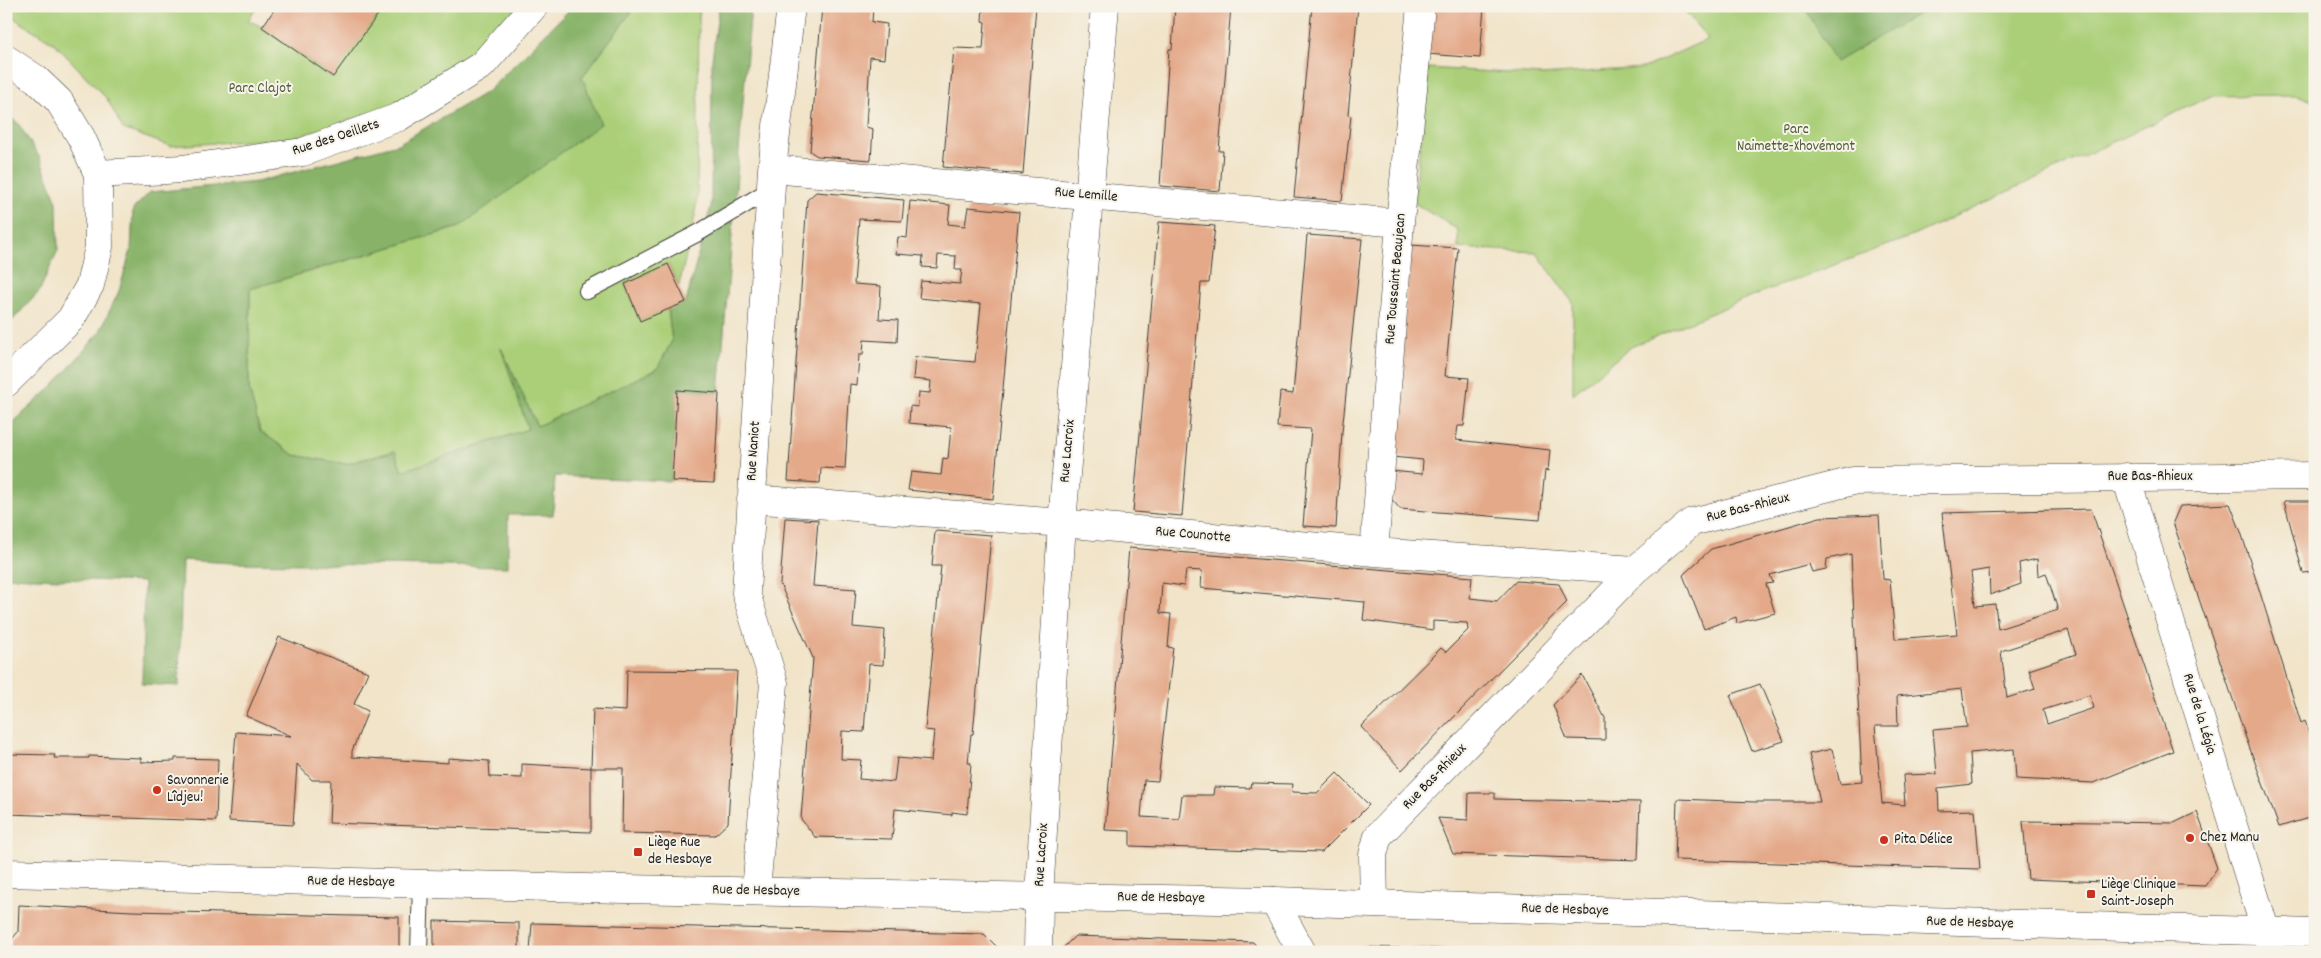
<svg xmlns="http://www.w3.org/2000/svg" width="2321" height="958" font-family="Dekko,sans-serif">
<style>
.green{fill:#aacf78;stroke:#63764a}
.forest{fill:#87b268;stroke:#526742}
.building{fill:#e4a989;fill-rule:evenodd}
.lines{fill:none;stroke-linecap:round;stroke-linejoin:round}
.service-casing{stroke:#3c3a36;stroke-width:18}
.minor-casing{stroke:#3c3a36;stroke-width:29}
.tertiary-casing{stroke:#3c3a36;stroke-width:29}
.primary-casing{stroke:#3c3a36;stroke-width:29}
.service{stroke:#fff;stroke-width:16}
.minor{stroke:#fff;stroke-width:28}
.tertiary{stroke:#fff;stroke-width:28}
.primary{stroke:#fff;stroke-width:28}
.poi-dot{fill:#c8321e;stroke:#f7f3e8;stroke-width:2}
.labels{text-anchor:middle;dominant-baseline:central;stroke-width:4;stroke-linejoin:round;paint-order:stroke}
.park-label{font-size:15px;fill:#4e5b3c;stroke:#f7f3e8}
.street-label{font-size:15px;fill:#1c1c1c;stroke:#f7f3e8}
.poi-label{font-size:15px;fill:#1c1c1c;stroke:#f7f3e8;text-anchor:start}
</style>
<rect width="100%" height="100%" fill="#f7f3e8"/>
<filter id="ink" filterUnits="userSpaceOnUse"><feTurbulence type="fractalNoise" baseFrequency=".02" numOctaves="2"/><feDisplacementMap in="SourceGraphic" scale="10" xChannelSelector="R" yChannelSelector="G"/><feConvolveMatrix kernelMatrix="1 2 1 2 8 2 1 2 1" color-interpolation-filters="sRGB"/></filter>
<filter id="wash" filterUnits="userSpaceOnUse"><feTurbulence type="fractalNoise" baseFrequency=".0096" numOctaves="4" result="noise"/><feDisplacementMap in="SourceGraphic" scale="20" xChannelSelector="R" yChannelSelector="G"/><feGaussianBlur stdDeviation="1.12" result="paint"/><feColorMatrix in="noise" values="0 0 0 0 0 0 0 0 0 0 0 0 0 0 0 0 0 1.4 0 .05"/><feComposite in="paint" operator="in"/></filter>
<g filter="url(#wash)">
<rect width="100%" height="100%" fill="#f1e4c9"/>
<path class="green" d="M 6,6 L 258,6 L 248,20 L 262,27 L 332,77 L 384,6 L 520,6 L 474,60 L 389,108 L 292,138 L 170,146 L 123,129 L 107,99 L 55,44 L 6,13 Z
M 636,6 L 701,6 L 699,16 L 697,196 L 695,215 L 679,286 L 668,264 L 625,284 L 640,321 L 668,309 L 672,341 L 657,369 L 537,426 L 504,354 L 528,429 L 402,471 L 395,451 L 346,464 L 294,455 L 260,431 L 249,389 L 250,289 L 459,227 L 582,77 Z
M 1681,6 L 2315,6 L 2315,102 L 2297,95 L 2211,96 L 1915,235 L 1757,294 L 1631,347 L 1573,394 L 1573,303 L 1536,252 L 1458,248 L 1458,230 L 1414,203 L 1428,68 L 1541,75 L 1644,68 L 1708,39 Z"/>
<path class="forest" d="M 573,6 L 636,6 L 582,77 L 601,124 L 459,227 L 250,289 L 249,389 L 260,431 L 294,455 L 346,464 L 395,451 L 402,471 L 528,429 L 501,348 L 537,426 L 657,369 L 672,341 L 668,309 L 686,302 L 711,206 L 712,60 L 719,6 L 751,6 L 719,393 L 677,391 L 672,481 L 555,476 L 553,515 L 508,515 L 508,567 L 232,563 L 182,560 L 179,686 L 142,684 L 144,582 L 6,577 L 6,429 L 56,383 L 99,333 L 119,291 L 131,250 L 133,209 L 150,192 L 257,182 L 398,144 L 488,91 Z
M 1804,6 L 1931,6 L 1836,62 Z
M 6,115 L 18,123 L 40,158 L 57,202 L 58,250 L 39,292 L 6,327 Z"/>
<g id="blocks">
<path class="building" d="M 277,6 L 384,6 L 333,77 L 262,27 Z
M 822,6 L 873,6 L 872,22 L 887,24 L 884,59 L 870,57 L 866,127 L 873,129 L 871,160 L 817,156 L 810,151 Z
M 983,6 L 1036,6 L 1023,174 L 943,167 L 954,48 L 983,49 L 985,22 L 982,21 Z
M 1175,6 L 1231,6 L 1219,151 L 1223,151 L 1220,191 L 1160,186 L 1169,49 L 1172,49 Z
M 1312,6 L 1358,6 L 1348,115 L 1351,116 L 1342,201 L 1294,197 Z
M 1431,6 L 1484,6 L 1480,58 L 1426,54 Z
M 816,192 L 904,200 L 902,221 L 859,219 L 854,284 L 881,286 L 879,319 L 898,320 L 897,342 L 864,340 L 863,355 L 859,355 L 857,385 L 850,384 L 845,469 L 821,468 L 820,483 L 788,481 L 807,200 Z
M 910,201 L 950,205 L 948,224 L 965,226 L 968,207 L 1019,212 L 993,499 L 908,490 L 911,472 L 941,475 L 943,458 L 948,459 L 951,427 L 909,423 L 910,406 L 918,407 L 919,392 L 930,393 L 931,381 L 913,379 L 915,357 L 975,362 L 981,304 L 919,298 L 921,281 L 960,284 L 962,270 L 955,270 L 956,256 L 938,255 L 937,268 L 922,267 L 923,256 L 896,254 L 898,237 L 907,238 Z
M 1159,222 L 1215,226 L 1209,283 L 1201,283 L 1182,516 L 1133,512 Z
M 1307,235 L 1362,239 L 1342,432 L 1336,528 L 1303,526 L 1311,429 L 1277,427 L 1280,392 L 1293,394 Z
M 1410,245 L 1458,248 L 1445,376 L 1469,378 L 1464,426 L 1458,426 L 1456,440 L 1550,450 L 1548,471 L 1545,470 L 1540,520 L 1400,509 L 1389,496 L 1391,471 L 1422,474 L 1423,460 L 1392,457 Z
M 668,264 L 686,302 L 640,321 L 625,284 Z
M 677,390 L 719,393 L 714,483 L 672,481 Z
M 2284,501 L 2315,501 L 2315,572 L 2303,573 Z
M 2230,504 L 2241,532 L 2301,723 L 2305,721 L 2315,752 L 2315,816 L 2279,827 L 2246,738 L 2173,522 L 2180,506 Z
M 2091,509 L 2173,751 L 2093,783 L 2016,779 L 2014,749 L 1970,753 L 1972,784 L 1938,788 L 1939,811 L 1975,810 L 1980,869 L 1675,860 L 1677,799 L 1755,802 L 1820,802 L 1809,754 L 1832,749 L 1840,784 L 1862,782 L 1851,554 L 1827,559 L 1826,569 L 1812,572 L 1809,564 L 1770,575 L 1773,583 L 1766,584 L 1775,613 L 1737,623 L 1736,617 L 1704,629 L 1683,575 L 1711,549 L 1820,517 L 1879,515 L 1883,579 L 1890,580 L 1895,639 L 1957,634 L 1942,513 ZM 2037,559 L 2038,576 L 2046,573 L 2058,610 L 1998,629 L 1995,604 L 1975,606 L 1971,572 L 1989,569 L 1990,595 L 2021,584 L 2019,563 ZM 2068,630 L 2076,654 L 2029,670 L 2035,689 L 2007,698 L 2001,651 ZM 1962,689 L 1967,727 L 1933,730 L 1937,774 L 1903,775 L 1905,805 L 1882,803 L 1875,726 L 1898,726 L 1897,696 ZM 2090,695 L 2094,708 L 2047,724 L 2043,710 Z
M 785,518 L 818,520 L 813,586 L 856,589 L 853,627 L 885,630 L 883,665 L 869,664 L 864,732 L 842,731 L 841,759 L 861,760 L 859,779 L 894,782 L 897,758 L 931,761 L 934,731 L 925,730 L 941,566 L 932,566 L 935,531 L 991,535 L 973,734 L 971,734 L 968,763 L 971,763 L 967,814 L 952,812 L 952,815 L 895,809 L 892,839 L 815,837 L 801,819 L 813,658 L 780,584 Z
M 1129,548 L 1472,577 L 1470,598 L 1497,601 L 1516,581 L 1559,584 L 1567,602 L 1402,770 L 1361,727 L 1441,648 L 1446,652 L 1468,630 L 1467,623 L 1433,621 L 1433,630 L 1363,620 L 1365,602 L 1201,588 L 1202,571 L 1186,570 L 1184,586 L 1162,583 L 1160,613 L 1171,614 L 1168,647 L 1173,648 L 1158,781 L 1144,780 L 1141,817 L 1179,819 L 1182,795 L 1213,795 L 1214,787 L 1250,788 L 1251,783 L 1293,784 L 1292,792 L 1317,793 L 1337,773 L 1369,805 L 1322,852 L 1130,846 L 1130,831 L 1105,830 Z
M 279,637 L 368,672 L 354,704 L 368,711 L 352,751 L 352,757 L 448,763 L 448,758 L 489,761 L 490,777 L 522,778 L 522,764 L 591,768 L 591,832 L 329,823 L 331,780 L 312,780 L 297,764 L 293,825 L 229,821 L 236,732 L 291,736 L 246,716 Z
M 627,670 L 737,671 L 728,823 L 715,835 L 622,833 L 623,768 L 591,768 L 593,709 L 626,711 Z
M 1582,675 L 1605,718 L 1605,740 L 1567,739 L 1553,705 Z
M 1760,684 L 1784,741 L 1752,751 L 1730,695 Z
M 6,754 L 55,755 L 54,758 L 89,758 L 89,756 L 141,758 L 141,762 L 175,761 L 175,758 L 218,759 L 216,821 L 6,814 Z
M 1469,793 L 1495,793 L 1495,799 L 1640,802 L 1638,860 L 1453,854 L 1438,818 L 1468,820 Z
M 2197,812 L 2217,868 L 2205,886 L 2028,879 L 2023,821 L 2174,823 Z
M 19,905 L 132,911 L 399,917 L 399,952 L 10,952 L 11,940 L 18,932 Z
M 434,921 L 519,923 L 519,952 L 434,952 Z
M 532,923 L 984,934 L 999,949 L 999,952 L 530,952 Z
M 1075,936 L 1253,942 L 1261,952 L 1063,952 L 1062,949 Z
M 1364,947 L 1490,950 L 1490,952 L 1361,952 Z"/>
</g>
</g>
<g filter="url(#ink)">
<use href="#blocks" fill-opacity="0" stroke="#3c3a36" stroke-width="1"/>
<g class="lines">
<defs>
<path id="service" d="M 587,291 L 700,232 L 771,189
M 419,952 L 421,884"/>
<path id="minor" d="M 772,169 L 1400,223
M 98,174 L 182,169 L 303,152 L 399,117 L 482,65 L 534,6
M 2126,477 L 2272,952
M 751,499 L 1062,523 L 1374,552 L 1635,570
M 1374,552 L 1400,223 L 1421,6
M 756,891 L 774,683 L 746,593 L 772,169 L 791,6
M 1274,901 L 1302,952
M 1374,903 L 1373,855 L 1378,836 L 1635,570 L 1692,522 L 1853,481 L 2315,476
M 1038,952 L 1039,896 L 1062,523 L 1105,6"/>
<path id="tertiary" d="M 6,59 L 36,79 L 59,101 L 81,137 L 98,174 L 99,247 L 90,285 L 71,319 L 6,383"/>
<path id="primary" d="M 6,873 L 623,889 L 1274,901 L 2315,933"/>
</defs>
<use href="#service" class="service-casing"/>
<use href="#minor" class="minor-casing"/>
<use href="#tertiary" class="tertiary-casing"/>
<use href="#primary" class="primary-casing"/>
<use href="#service" class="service"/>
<use href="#minor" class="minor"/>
<use href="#tertiary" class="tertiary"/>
<use href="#primary" class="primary"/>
</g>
</g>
<g class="poi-dot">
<circle cx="157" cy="790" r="5"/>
<circle cx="2190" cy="838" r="5"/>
<circle cx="1884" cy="840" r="5"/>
<rect x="633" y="847" width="10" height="10" rx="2.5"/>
<rect x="2086" y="889" width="10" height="10" rx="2.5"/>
</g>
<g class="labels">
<g class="park-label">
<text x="260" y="89">Parc Clajot</text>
<text x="1796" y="130">Parc<tspan x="1796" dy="17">Naimette-Xhovémont</tspan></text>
</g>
<g class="street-label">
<text transform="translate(336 138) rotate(-18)">Rue des Oeillets</text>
<text transform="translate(1086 195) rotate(5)">Rue Lemille</text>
<text transform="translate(1396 279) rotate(-85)">Rue Toussaint Beaujean</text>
<text transform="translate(754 451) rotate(-86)">Rue Naniot</text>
<text transform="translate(1068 451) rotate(-85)">Rue Lacroix</text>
<text x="2150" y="477">Rue Bas-Rhieux</text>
<text transform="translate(1748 508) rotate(-14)">Rue Bas-Rhieux</text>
<text transform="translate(1193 535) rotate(5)">Rue Counotte</text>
<text transform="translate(2199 714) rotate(73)">Rue de la Légia</text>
<text transform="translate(1435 777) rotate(-46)">Rue Bas-Rhieux</text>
<text transform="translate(1042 855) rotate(-86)">Rue Lacroix</text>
<text transform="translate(351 882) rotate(1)">Rue de Hesbaye</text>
<text transform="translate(756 891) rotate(1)">Rue de Hesbaye</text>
<text transform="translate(1161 898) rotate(1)">Rue de Hesbaye</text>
<text transform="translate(1565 910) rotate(2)">Rue de Hesbaye</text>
<text transform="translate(1970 923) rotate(2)">Rue de Hesbaye</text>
</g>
<g class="poi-label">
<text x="167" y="781">Savonnerie<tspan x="167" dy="17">Lîdjeu!</tspan></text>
<text x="2200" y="838">Chez Manu</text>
<text x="1894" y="840">Pita Délice</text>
<text x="648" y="843">Liège Rue<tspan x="648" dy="17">de Hesbaye</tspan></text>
<text x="2101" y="885">Liège Clinique<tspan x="2101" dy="17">Saint-Joseph</tspan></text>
</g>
</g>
<rect width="2321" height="958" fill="none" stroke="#f7f3e8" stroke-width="25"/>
</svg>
